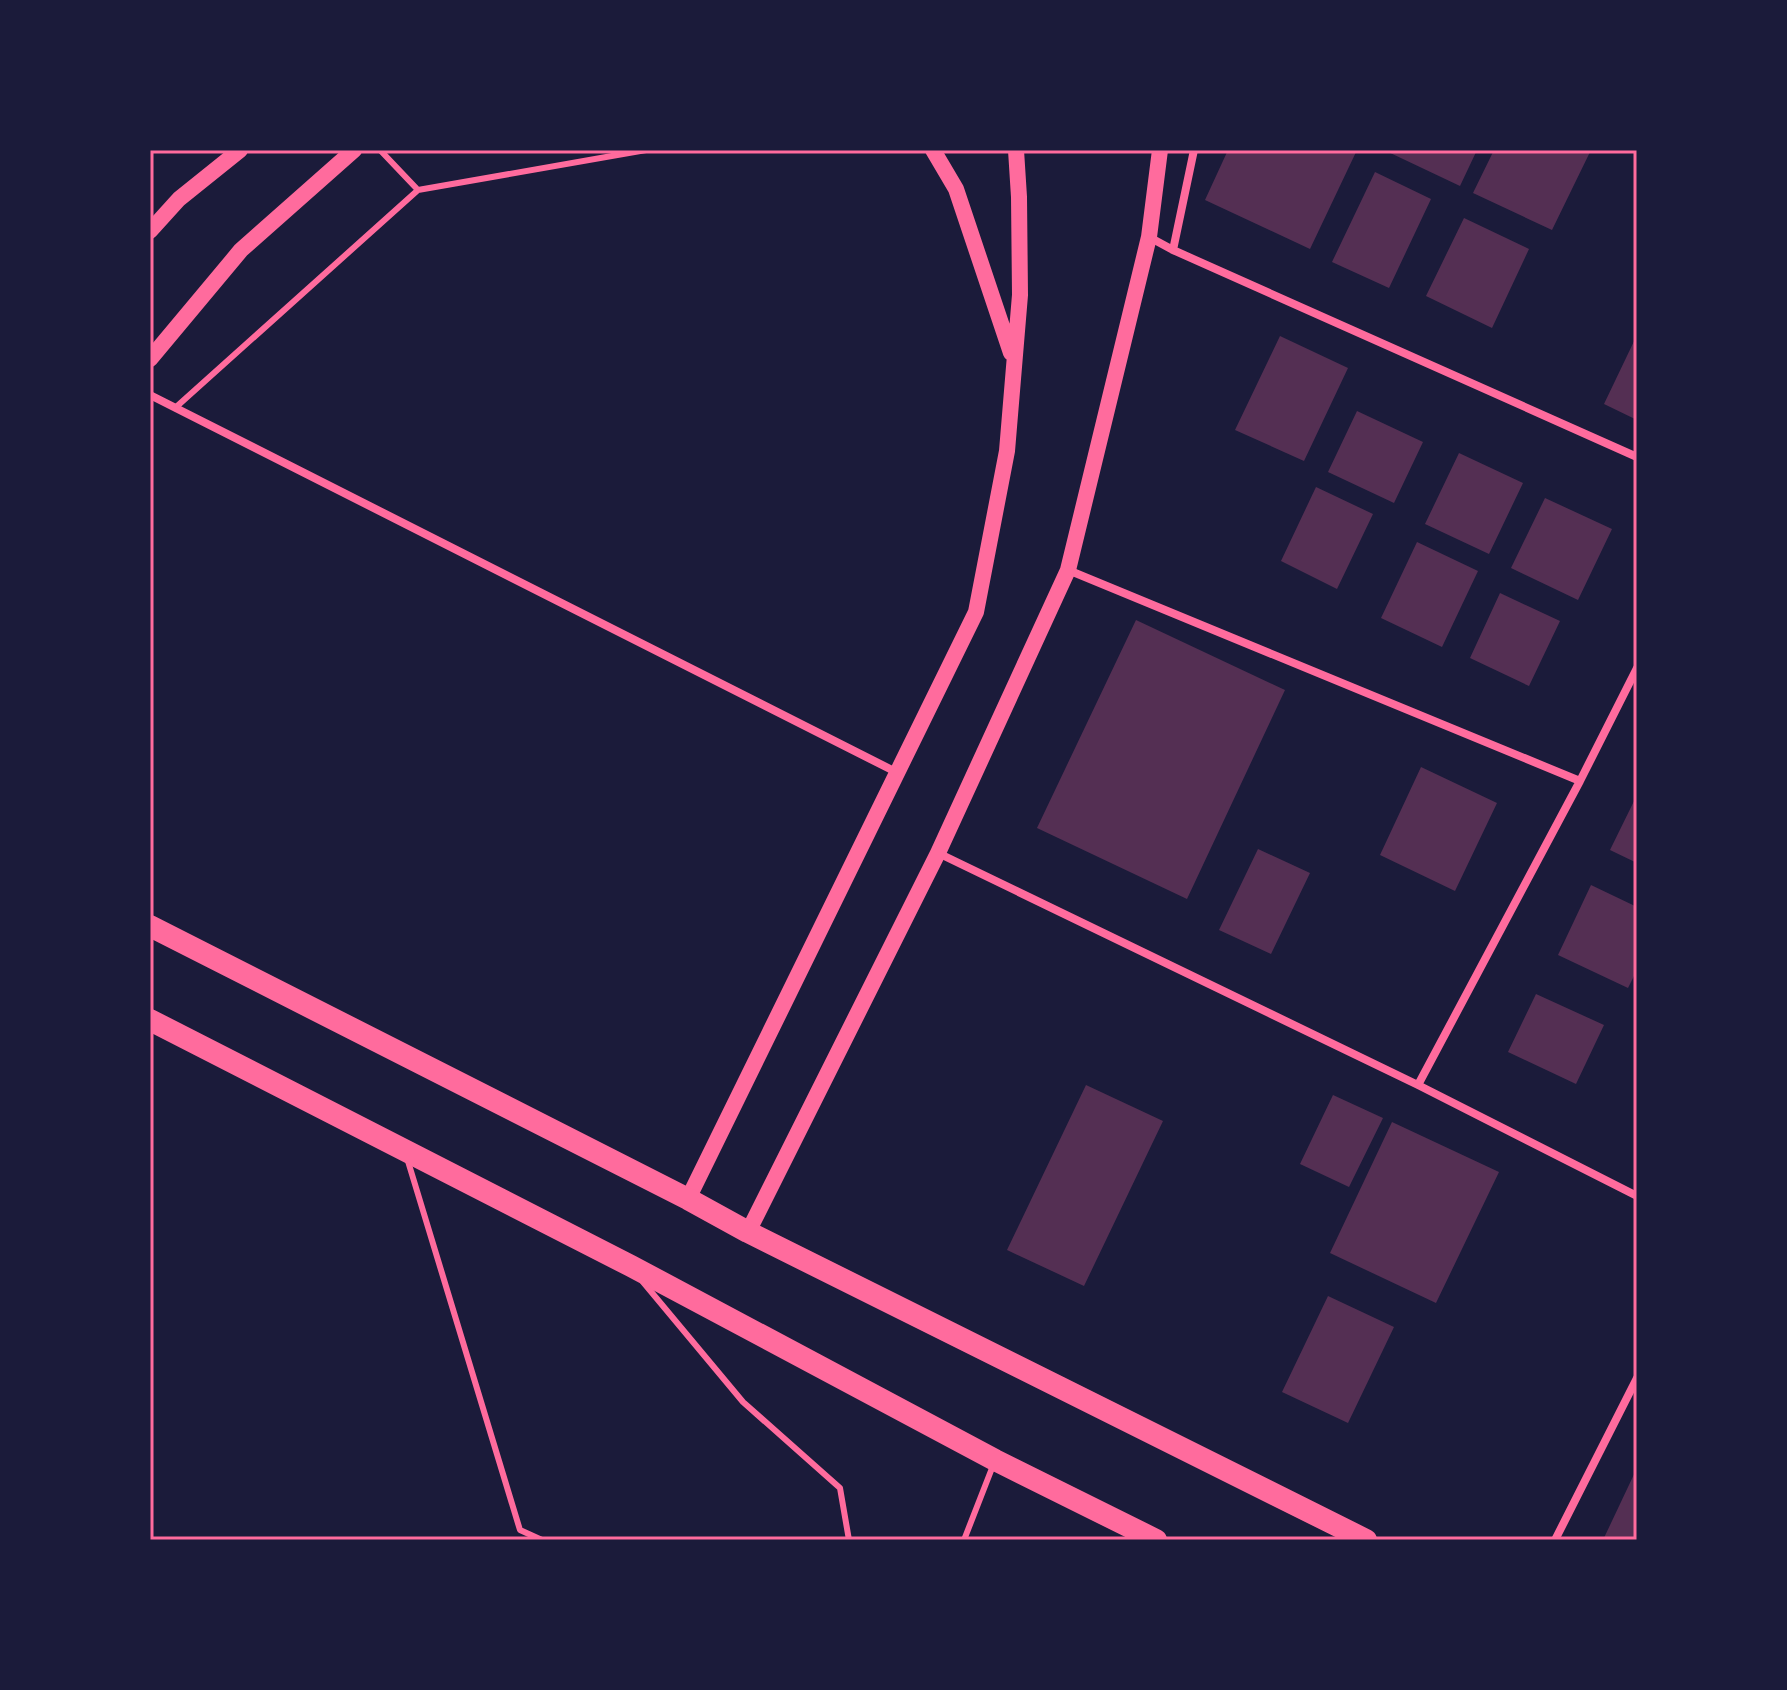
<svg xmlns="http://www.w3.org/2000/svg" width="1787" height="1690" font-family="Manrope,sans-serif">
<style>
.building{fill:#542f53}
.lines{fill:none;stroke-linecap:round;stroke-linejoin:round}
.service{stroke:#ff6b9d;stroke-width:6}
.minor{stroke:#ff6b9d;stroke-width:8}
.secondary{stroke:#ff6b9d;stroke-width:16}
.trunk{stroke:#ff6b9d;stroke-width:22}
.neatline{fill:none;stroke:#ff6b9d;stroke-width:3}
</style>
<rect width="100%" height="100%" fill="#1b1b3a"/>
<path class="building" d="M 1228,150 L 1357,150 L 1310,249 L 1205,200 Z
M 1384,150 L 1477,150 L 1460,186 Z
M 1494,150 L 1586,150 L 1590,152 L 1552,230 L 1473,193 Z
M 1375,172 L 1431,199 L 1389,288 L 1332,262 Z
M 1464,218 L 1529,249 L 1492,328 L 1426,296 Z
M 1637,335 L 1637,420 L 1604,404 Z
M 1280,336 L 1348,368 L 1304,461 L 1235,430 Z
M 1357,411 L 1423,442 L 1394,503 L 1328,472 Z
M 1459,453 L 1523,483 L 1489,554 L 1425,524 Z
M 1316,487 L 1373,514 L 1337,589 L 1281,561 Z
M 1545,498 L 1612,529 L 1578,600 L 1511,568 Z
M 1417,542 L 1478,571 L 1442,647 L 1381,618 Z
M 1500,593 L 1560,621 L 1529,686 L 1470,658 Z
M 1136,620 L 1285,690 L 1187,899 L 1037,828 Z
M 1421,767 L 1497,803 L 1455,891 L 1380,855 Z
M 1637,795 L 1637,863 L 1610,850 Z
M 1258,849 L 1310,873 L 1271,954 L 1219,930 Z
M 1591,885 L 1637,907 L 1637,970 L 1628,988 L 1558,955 Z
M 1536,994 L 1604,1025 L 1576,1084 L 1508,1052 Z
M 1086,1085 L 1163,1121 L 1084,1286 L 1007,1250 Z
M 1333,1095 L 1383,1118 L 1349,1187 L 1300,1164 Z
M 1392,1122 L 1499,1172 L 1436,1303 L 1330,1253 Z
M 1328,1296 L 1394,1327 L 1348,1423 L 1282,1392 Z
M 1637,1468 L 1637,1540 L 1603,1540 Z"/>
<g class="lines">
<path class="service" d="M 380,150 L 418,190
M 175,408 L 418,190 L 646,150
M 407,1158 L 520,1530 L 542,1540
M 643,1282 L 743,1402 L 840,1488 L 849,1540
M 964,1540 L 994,1463"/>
<path class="minor" d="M 1149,237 L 1173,250 L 1637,457
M 1173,250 L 1194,150
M 150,395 L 898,773
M 1068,570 L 1580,781
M 938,853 L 1418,1085 L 1637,1196
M 1418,1085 L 1580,781 L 1637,668
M 1555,1540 L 1637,1378"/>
<path class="secondary" d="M 933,150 L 956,189 L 1011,353
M 150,231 L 179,199 L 240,150
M 150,359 L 241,250 L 354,150
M 688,1199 L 976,612 L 1007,451 L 1020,295 L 1019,197 L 1016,150
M 748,1232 L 938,853 L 1068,570 L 1149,237 L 1160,150"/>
<path class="trunk" d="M 150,926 L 688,1199 L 748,1232 L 1366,1540
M 150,1020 L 631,1266 L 995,1460 L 1156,1540"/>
</g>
<rect width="1787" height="1690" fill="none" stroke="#1b1b3a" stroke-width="304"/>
<rect x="152" y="152" width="1483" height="1386" class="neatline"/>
</svg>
